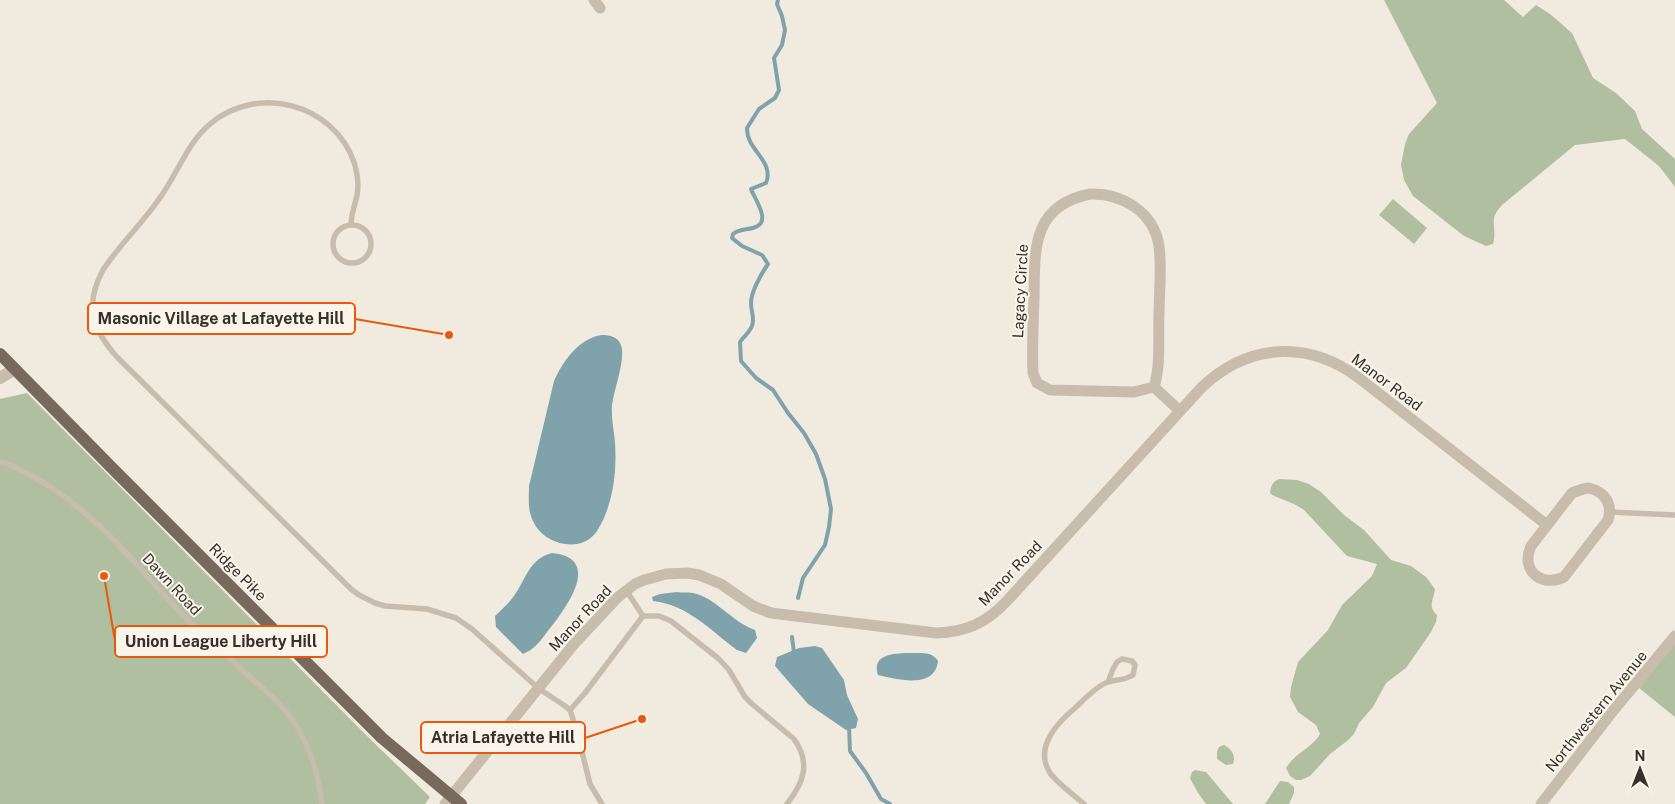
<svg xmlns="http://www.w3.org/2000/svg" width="1675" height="804" font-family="'Public Sans',sans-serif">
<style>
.green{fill:#b0bfa0}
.water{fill:#80a3ab}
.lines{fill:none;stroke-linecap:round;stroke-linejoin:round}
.stream{stroke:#80a3ab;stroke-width:4}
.service{stroke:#c8bdac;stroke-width:5.5}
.minor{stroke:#c8bdac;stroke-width:11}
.tertiary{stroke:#c8bdac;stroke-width:12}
.primary{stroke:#776a5d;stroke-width:12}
.labels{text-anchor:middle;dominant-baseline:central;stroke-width:4;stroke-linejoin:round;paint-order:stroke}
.street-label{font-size:15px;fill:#37302a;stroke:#f9f5eb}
.leader{fill:none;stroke:#e8590c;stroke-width:2}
.callout-dot{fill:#e8590c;stroke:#f9f5eb;stroke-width:2}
.callout{fill:#f9f5eb;stroke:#e8590c;stroke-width:2}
.callout-label{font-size:16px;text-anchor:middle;font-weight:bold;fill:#37302a}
</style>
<rect width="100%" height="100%" fill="#f1ebdf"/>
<path class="green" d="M 1384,0 L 1504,0 L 1523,17 L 1536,5 L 1550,14 L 1572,33 L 1593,78 L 1616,93 L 1635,111 L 1642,129 L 1675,159 L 1675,187 L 1659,166 L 1625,139 L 1575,145 L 1502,205 C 1487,221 1498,226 1493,244 L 1486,246 L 1464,236 L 1413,196 L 1404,180 L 1401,165 L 1405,144 L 1409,134 L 1437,103 Z
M 1393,199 L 1427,228 L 1414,244 L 1379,215 Z
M 27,393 L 365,734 L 430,797 L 425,804 L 0,804 L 0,399 Z
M 1279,479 L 1297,480 L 1309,484 L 1321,492 L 1344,515 L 1364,530 L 1391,560 L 1411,566 L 1426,577 L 1435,589 C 1434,600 1427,606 1437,615 L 1436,622 L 1431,632 L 1406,668 L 1386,683 L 1373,707 L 1359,723 L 1354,734 L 1347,741 L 1330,754 L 1310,776 L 1301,780 L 1296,780 L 1290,776 L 1286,768 C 1294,754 1312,748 1320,734 L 1316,725 L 1298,712 L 1290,697 L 1291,687 L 1298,662 L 1328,630 L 1342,605 L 1372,576 L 1377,564 L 1347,556 L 1304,510 L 1294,504 L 1272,495 L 1270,493 C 1271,486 1272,482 1279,479 Z
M 1675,643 L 1675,717 L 1639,688 Z
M 1224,745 C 1232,749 1236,756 1233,764 L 1226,765 L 1217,759 L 1217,752 L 1219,747 Z
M 1195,770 L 1206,772 L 1233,804 L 1206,804 L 1198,793 L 1190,778 L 1192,772 Z
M 1280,781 L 1288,782 L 1294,787 L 1294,793 L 1289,804 L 1265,804 Z"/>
<path class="water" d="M 602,335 C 610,335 618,337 621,345 C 626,359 614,389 612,405 C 611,418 614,430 615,443 C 617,472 613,506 597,531 C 582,554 545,545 534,523 C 527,511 529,498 529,486 L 554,381 C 563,361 579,338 602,335 Z
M 552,553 C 602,558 568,605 551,627 C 545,634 540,643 533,648 C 530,651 526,652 523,654 L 496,627 L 495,616 C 501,610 509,603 514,596 C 526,579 529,559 552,553 Z
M 677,592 C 682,593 688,592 693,593 C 715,597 732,622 755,630 L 757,638 L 746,653 L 737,650 C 710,630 688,605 653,601 L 652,597 L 660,594 Z
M 815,646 L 822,648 L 844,680 L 847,695 L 858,719 L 856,728 L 846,730 L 808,704 L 775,666 L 777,657 L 799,648 Z
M 917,653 C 926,653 933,653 938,661 C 935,690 896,679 878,675 C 870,651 902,653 917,653 Z"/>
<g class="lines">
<path class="stream" d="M 778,0 L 777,4 L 782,16 L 785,30 L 782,45 L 774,58 L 779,90 L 775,98 L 759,109 L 747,128 C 746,150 775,161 766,183 L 751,189 C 755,200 773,223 753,228 C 745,230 739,229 733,234 L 732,238 L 742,246 L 762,255 L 768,264 C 761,274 751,292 751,303 C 751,312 755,318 752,326 C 749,333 744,336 740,342 L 741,361 L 756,378 L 773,390 L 788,413 L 804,433 L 816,454 L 825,479 L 831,509 L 829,527 L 825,545 L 803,578 L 798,598
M 792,637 L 794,653
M 849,726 L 850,751 L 866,773 L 881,799 L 890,804"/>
<path class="service" d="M 351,225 C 351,214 355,206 357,195 C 359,185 357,172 354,162 C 333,103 257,84 210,124 C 187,143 177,175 159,199 C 142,224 119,245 103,270 C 84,305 92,329 117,357 L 351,589 L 359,595 L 375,603 L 385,606 L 427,609 L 456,618 L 472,629 L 538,688 L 565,706 L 570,710 L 576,728 L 590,784 L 602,804
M333 244a19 19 0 1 1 38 0a19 19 0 1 1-38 0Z
M 0,461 C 44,478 82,507 115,541 C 139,566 162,594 187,619 C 208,638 228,657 249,676 C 265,690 282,704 294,722 C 310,747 319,774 322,804
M 1610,512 L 1675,515
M 626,590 L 643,616 L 659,616 L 671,621 L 719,659 L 729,670 L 745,697 L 752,704 L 794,739 C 811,763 804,782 787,804
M 570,710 L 585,693 L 643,616
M 1084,804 C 1073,794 1059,785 1050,773 C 1034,748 1057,723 1075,708 C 1084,700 1096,686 1108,682 C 1118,679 1123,681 1133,675 L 1135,665 L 1132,661 L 1122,659 L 1117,662 L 1113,669 L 1108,682"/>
<path class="minor" d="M 594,0 L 600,8
M 1090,194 C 1122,193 1154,212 1159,246 C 1162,268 1159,293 1159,315 C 1158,339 1161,365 1154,387 L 1134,392 L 1050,390 L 1037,383 L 1033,373 C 1032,349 1033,324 1034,300 C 1035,252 1030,206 1090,194 Z
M 1154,387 L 1180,411
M 1589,488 C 1605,492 1613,504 1608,520 L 1564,577 C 1541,588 1520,570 1531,546 L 1572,493 L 1583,489 Z
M 445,804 L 574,644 L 618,597 L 635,584 L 644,580 L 666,574 L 687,573 L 699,575 L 721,584 L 753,606 L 771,613 L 936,633 C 966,632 986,623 1006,602 L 1202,387 C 1249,343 1308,340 1359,378 L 1547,525
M 1541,804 L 1613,711 L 1675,636"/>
<path class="tertiary" d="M 0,378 L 15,369"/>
<path class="primary" d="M 0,354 L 116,472 L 382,738 L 461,804"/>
</g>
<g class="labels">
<g class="street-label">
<text transform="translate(1020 291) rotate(-87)">Lagacy Circle</text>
<text transform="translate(1387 382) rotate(37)">Manor Road</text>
<text transform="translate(238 572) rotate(45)">Ridge Pike</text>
<text transform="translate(1010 573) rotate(-46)">Manor Road</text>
<text transform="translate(172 584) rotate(47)">Dawn Road</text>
<text transform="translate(580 618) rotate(-47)">Manor Road</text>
<text transform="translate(1596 711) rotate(-51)">Northwestern Avenue</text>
</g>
</g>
<path class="leader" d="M449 335L355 319M104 576L115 641M642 719L585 738"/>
<g class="callout-dot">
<circle cx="449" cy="335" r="5"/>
<circle cx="104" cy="576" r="5"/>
<circle cx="642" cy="719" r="5"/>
</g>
<g class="callout">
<rect x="88" y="303" width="267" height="31" rx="5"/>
<rect x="115" y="626" width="212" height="31" rx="5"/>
<rect x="421" y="722" width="164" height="31" rx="5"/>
</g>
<g class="callout-label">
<text x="221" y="324">Masonic Village at Lafayette Hill</text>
<text x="221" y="647">Union League Liberty Hill</text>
<text x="503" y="743">Atria Lafayette Hill</text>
</g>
<g transform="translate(1640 769)" stroke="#f9f5eb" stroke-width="4" paint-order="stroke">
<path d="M0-4L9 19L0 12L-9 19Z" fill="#37302a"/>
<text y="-8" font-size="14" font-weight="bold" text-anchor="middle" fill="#37302a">N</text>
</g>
</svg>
